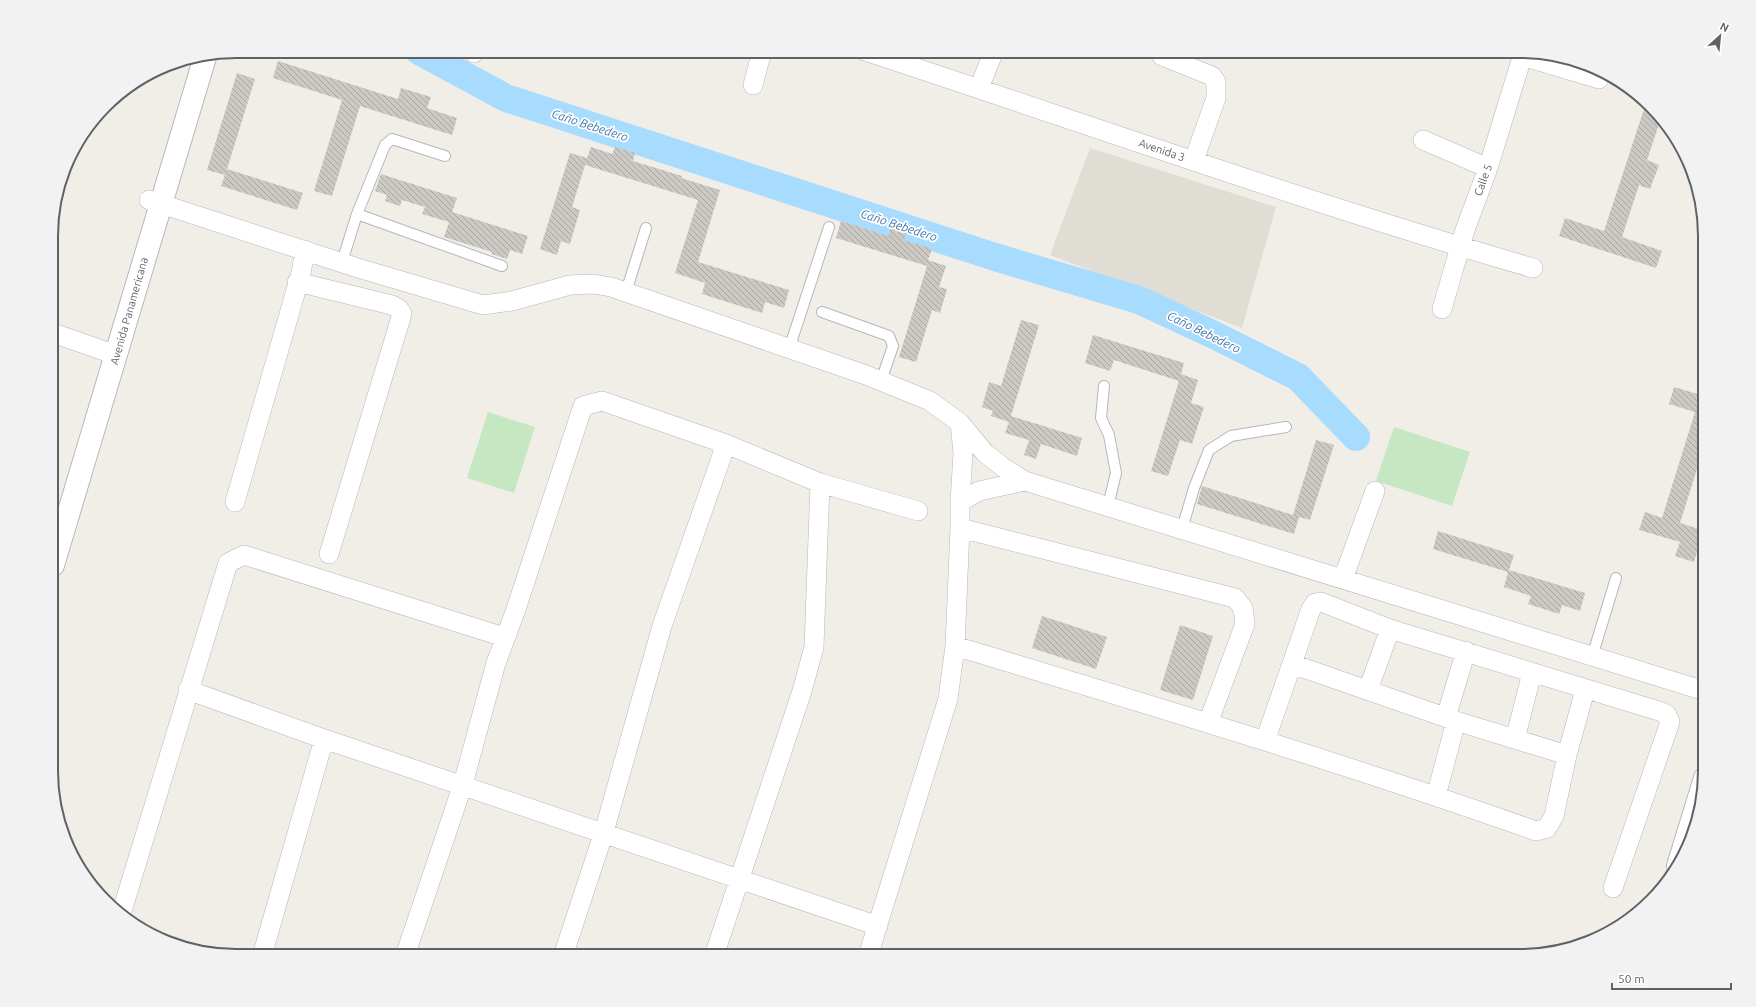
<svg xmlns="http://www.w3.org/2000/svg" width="1756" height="1007" font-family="Ubuntu,sans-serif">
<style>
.education{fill:#e0ddd5}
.pitch{fill:#c5e8c3}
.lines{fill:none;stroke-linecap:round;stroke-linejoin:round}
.river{stroke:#a8dcff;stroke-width:28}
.building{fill:url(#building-back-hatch)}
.lane-casing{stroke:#b4b7bb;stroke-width:12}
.street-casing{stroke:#b4b7bb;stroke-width:20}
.secondary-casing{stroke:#b5b9be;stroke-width:24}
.lane{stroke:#fff;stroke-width:10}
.street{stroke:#fff;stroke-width:19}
.secondary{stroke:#fff;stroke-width:22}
.labels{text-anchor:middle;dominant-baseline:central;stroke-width:3.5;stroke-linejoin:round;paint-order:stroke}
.street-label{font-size:11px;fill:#5e6267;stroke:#fff}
.water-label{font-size:12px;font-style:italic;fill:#4077aa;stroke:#fff}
.rim{fill:none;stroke:#5e6267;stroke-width:2}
</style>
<defs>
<pattern id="building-back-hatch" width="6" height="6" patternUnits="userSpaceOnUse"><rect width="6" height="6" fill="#ccc9c4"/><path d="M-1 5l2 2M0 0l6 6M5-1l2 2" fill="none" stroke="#a9a7a3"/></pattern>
</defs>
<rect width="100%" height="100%" fill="#f0eee7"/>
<path class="education" d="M 1090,148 L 1276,207 L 1242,328 L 1050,255 Z"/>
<path class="pitch" d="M 488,412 L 535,427 L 514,493 L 467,478 Z
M 1394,427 L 1470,452 L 1452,506 L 1376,481 Z"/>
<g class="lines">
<path class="river" d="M 419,51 L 506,98 L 995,257 L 1139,300 L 1212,334 L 1298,377 L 1356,437"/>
</g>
<path class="building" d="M 278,61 L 398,99 L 401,88 L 431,97 L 427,108 L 457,118 L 452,135 L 360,106 L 332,196 L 314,191 L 342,100 L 273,78 Z
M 237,73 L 255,79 L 227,169 L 303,193 L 297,210 L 221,186 L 225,175 L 207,170 Z
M 1645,106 L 1660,121 L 1647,160 L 1659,165 L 1650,189 L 1639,185 L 1622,237 L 1662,251 L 1656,268 L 1559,236 L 1565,218 L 1604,231 Z
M 591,147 L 612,154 L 615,147 L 635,153 L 633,161 L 682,176 L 681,178 L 720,190 L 698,262 L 789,290 L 784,308 L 765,302 L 762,313 L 702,294 L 705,283 L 675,273 L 698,200 L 585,165 L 572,207 L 580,210 L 570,244 L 561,241 L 557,255 L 540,249 L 570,153 L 587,158 Z
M 381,174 L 457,198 L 452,212 L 528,236 L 522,254 L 510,250 L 507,259 L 492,254 L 492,252 L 444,237 L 451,216 L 449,222 L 422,214 L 425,207 L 402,200 L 400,206 L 385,201 L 387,195 L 375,191 Z
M 841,221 L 888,236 L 891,228 L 906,233 L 904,240 L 932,249 L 928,260 L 946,266 L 939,287 L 947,289 L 940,313 L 932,310 L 916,362 L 899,357 L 927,266 L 836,238 Z
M 1021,320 L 1039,325 L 1011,416 L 1082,438 L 1077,456 L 1041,444 L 1036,459 L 1024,455 L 1029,440 L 1005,433 L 1009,422 L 991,416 L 993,411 L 982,407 L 989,382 L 1001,386 Z
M 1093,335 L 1184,363 L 1181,374 L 1198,380 L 1191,403 L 1204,407 L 1192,444 L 1180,440 L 1168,476 L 1151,471 L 1179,381 L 1114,360 L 1110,371 L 1085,363 Z
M 1674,387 L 1701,395 L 1702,391 L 1705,392 L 1705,444 L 1680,523 L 1705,531 L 1705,550 L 1698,548 L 1694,562 L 1675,556 L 1680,542 L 1639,530 L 1645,512 L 1662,518 L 1695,412 L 1669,404 Z
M 1316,440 L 1334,445 L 1310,520 L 1299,517 L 1294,534 L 1197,504 L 1202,486 L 1293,515 Z
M 1438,531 L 1514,555 L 1509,570 L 1585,593 L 1580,611 L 1562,605 L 1559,614 L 1528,604 L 1531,596 L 1504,587 L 1508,572 L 1433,549 Z
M 1042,616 L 1107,637 L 1096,669 L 1032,648 Z
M 1180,625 L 1213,636 L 1193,700 L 1160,690 Z"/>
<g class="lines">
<defs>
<path id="lane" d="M 357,214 L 502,266
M 342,262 L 357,214 L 385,145 L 392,139 L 445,156
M 626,292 L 646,228
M 822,312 L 889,336 L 893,346 L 881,381
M 789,349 L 829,227
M 1104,386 L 1101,418 L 1109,435 L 1116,473 L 1108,506
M 1182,529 L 1194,488 L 1209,450 L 1231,436 L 1286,427
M 1592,657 L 1616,578"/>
<path id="street" d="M 865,51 C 1087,124 1308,203 1533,268
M 474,53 L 475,51
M 1162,56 L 1212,76 L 1216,82 L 1216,98 L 1194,160
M 1522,56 L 1599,79
M 753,85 L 762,51
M 979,88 L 994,51
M 1423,140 L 1488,168
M 149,200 L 358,268 L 483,305 L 512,301 L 570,285 L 593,284 L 611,287 L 866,375 L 930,401 L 960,423 L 985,453 L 1004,468 L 1025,481 L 1705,691
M 297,282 L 392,305 L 399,309 L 402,314 L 329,554
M 1442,309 L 1465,230 L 1488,168 L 1524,51
M 53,333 L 116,355
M 235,502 L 301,273 L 305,250
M 960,502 L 979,491 L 1025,481
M 960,528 L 1235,598 L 1243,608 L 1245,624 L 1208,723
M 1343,579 L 1375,491
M 955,646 C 1150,705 1344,763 1536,831 L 1547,828 L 1554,816 L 1567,755 L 1585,690
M 1292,664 L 1456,721 L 1567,755
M 188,690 L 324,739 L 878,926
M 1368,690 L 1390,629
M 1446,717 L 1466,651
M 1515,739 L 1532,673
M 1265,741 L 1311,609 L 1315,603 L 1321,602 L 1390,629 L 1662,712 L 1667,715 L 1670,722 L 1613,888
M 1436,796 L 1456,721
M 122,911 L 228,563 L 244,555 L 504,637
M 262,956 L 324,739
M 405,956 L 463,784 L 496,663 L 515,612 L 583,406 L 602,401 L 726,444 L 820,483 L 918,511
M 563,956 L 604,832 L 662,626 L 726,444
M 714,956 L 802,691 L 814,647 L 820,483
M 868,956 L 948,699 L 955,646 L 960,528 L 960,502 L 963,453 L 960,423"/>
<path id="secondary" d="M 53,565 L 205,57
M 1678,866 L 1705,778"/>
</defs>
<use href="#lane" class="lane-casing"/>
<use href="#street" class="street-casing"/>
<use href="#secondary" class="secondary-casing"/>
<use href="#lane" class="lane"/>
<use href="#street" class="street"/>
<use href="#secondary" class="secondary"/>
</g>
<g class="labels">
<g class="street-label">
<text transform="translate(1162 150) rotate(19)">Avenida 3</text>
<text transform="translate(1483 180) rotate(-70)">Calle 5</text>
<text transform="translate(129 311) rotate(-74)">Avenida Panamericana</text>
</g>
<g class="water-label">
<text transform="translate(590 125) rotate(18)">Caño Bebedero</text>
<text transform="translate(899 225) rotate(18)">Caño Bebedero</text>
<text transform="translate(1204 332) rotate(26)">Caño Bebedero</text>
</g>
</g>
<path d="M0 0H1756V1007H0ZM236 58H1520A178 178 0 0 1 1698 236V771A178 178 0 0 1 1520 949H236A178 178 0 0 1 58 771V236A178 178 0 0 1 236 58Z" fill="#f2f2f3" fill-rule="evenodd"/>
<path class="rim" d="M236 58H1520A178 178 0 0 1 1698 236V771A178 178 0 0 1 1520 949H236A178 178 0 0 1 58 771V236A178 178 0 0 1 236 58Z"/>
<g transform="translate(1720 36) rotate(27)" stroke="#ffffff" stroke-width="3" paint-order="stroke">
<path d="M0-3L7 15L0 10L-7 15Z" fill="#5e6267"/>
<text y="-6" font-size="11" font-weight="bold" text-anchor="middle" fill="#5e6267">N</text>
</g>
<path d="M1612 983v6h119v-6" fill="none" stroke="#5e6267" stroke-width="2"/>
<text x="1618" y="983" font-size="12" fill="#5e6267" stroke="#ffffff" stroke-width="3" paint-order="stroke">50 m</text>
</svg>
